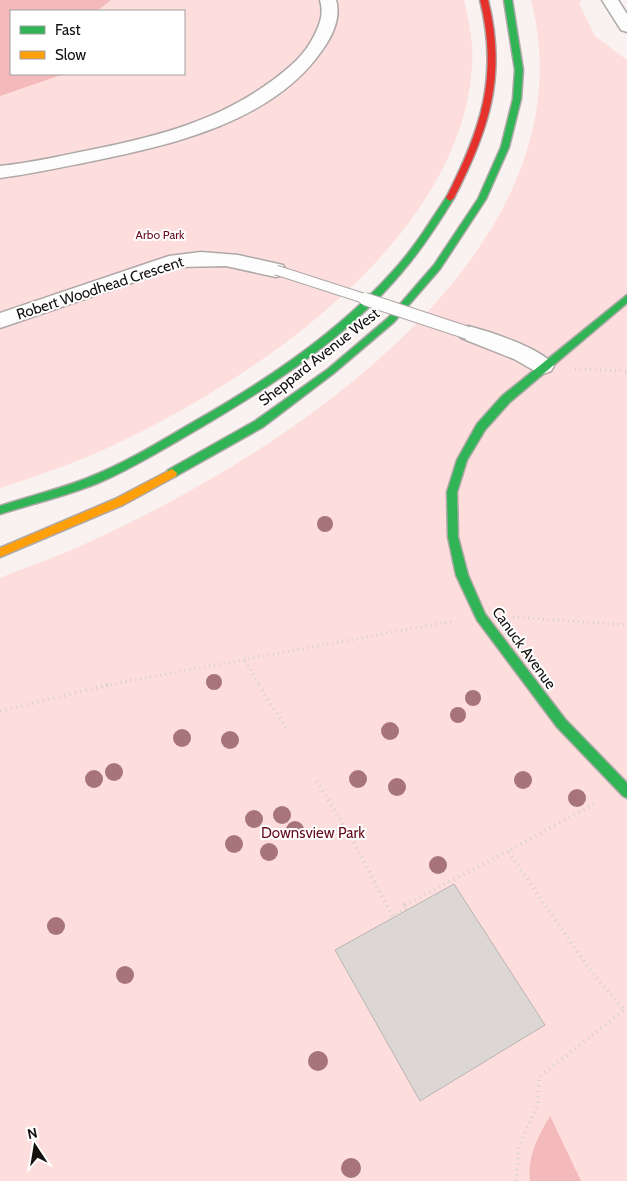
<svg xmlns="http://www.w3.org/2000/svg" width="627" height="1181" font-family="Cabin,sans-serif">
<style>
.green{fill:#fddedd;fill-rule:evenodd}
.forest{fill:#f3b9bb}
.building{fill:#dcd6d5;stroke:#b9b3b2}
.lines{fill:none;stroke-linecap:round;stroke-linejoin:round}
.street-casing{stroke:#aea8a7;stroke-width:3}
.fast-casing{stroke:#aea8a7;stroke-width:3}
.slow-casing{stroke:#aea8a7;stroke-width:3}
.jam-casing{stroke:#aea8a7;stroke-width:3}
.path-far1{stroke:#d4d1d1;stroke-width:3;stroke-dasharray:1 4;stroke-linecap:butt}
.path{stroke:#d4d1d1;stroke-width:4;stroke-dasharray:1 4.5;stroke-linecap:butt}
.street{fill:#fefdfd;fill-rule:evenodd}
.fast{fill:#30b455;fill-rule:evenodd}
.slow{fill:#ff9f0a;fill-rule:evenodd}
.jam{fill:#e5322d;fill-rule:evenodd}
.lane-bridge-far1-casing{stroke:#aea8a7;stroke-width:11;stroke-linecap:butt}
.lane-bridge-casing{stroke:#aea8a7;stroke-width:14;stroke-linecap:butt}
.lane-bridge-far1{stroke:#fefdfd;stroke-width:9}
.lane-bridge{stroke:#fefdfd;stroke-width:12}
.tree{fill:#a8747c}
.labels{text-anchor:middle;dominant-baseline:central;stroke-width:4;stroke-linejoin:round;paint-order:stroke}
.far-park-label{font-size:12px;fill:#650d1d;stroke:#fff}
.street-label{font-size:15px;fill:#151010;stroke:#fff}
.park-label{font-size:15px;fill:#650d1d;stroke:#fff}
</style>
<rect width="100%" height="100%" fill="#faf2f0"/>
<path class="green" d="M 0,0 L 464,0 C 469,22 474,44 472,67 C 460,243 249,384 103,450 C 69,465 35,477 0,488 ZM 11,11 L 184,11 L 184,74 L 11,74 Z
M 531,0 L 582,0 L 579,3 L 595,36 L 627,60 L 627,1181 L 0,1181 L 0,578 C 29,566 59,556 87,543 C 282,455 596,253 531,0 Z"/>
<path class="forest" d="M 0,0 L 111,0 L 97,11 L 11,11 L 11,74 L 64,74 L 0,96 Z
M 550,1116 L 581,1181 L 530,1181 C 527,1157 538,1136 550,1116 Z"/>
<path class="building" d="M 454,884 L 545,1025 L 420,1101 L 335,950 Z"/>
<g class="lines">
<defs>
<path id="street" d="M 320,0 L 336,0 C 341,17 333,35 323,49 C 275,121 172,145 93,161 C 62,167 31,174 0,178 L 0,166 C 30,163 60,156 90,150 C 156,137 218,121 273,80 C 289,68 305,55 314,36 C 320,24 324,14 320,0 Z
M 602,0 L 618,0 L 627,14 L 627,32 L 621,30 Z
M 201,252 L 238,255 L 283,265 L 286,270 L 283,275 L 276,277 L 226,266 L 178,267 L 0,328 L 0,313 L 169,256 Z
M 468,326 C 488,331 544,349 554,366 L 551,371 L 543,374 L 535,371 L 514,359 L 461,338 L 457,333 L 461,328 Z"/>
<path id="fast" d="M 504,0 L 512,0 L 523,70 L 521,99 L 509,147 L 486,199 L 440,269 L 394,322 L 334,373 L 263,427 L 176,476 L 168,476 L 167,473 L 168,470 L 255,421 L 328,369 L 388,318 L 434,265 L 478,199 L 501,147 L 513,99 L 515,70 Z
M 450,195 L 454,198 C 438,224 422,249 402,272 C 347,338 271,386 198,429 C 165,448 133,468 98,483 C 66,496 32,504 0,514 L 0,506 C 30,496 61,489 90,477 C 125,463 158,443 190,424 C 264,382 337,334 394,270 C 415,247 430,222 447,196 Z
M 627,295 L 627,303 L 510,402 L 485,430 L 467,460 L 457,492 L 458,537 L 468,575 L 485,614 L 565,719 L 627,783 L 627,798 L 623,796 L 557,727 L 477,620 L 456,575 L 448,537 L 447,492 L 457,460 L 477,424 L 502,396 Z"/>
<path id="slow" d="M 172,469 L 177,473 L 176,476 L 123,505 L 0,557 L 0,548 L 115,499 Z"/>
<path id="jam" d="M 480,0 L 488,0 C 507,76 489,130 454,198 L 450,201 L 446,198 C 481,130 499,76 480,0 Z"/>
</defs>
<use href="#street" class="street-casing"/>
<use href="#fast" class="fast-casing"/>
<use href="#slow" class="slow-casing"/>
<use href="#jam" class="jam-casing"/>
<path class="path-far1" d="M 575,369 L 627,371
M 513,617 L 627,625
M 245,661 L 260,686
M 101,686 L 453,621"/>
<path class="path" d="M 259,685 L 286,728
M 0,711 L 108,685
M 317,781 L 352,839 L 393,917 L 407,908 L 405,905 L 508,851
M 594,804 L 508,851 L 588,967 L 625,1011
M 516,1181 L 519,1146 L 538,1105 L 539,1077 L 627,1008"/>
<use href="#street" class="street"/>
<use href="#fast" class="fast"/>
<use href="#slow" class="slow"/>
<use href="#jam" class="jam"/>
<defs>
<path id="lane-bridge-far1" d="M 276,270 L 369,300"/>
<path id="lane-bridge" d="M 365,299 L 468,333"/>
</defs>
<use href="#lane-bridge-far1" class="lane-bridge-far1-casing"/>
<use href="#lane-bridge" class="lane-bridge-casing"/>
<use href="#lane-bridge-far1" class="lane-bridge-far1"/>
<use href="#lane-bridge" class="lane-bridge"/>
</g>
<g class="tree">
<circle cx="325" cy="524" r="8"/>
<circle cx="214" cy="682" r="8"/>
<circle cx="473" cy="698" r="8"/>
<circle cx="458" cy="715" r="8"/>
<circle cx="390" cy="731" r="9"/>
<circle cx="182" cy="738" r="9"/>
<circle cx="230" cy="740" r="9"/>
<circle cx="114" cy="772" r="9"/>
<circle cx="94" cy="779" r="9"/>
<circle cx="358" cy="779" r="9"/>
<circle cx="523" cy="780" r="9"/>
<circle cx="397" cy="787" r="9"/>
<circle cx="577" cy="798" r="9"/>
<circle cx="282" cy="815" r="9"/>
<circle cx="254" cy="819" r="9"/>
<circle cx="295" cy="830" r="9"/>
<circle cx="234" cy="844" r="9"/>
<circle cx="269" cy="852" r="9"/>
<circle cx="438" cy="865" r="9"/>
<circle cx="56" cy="926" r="9"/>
<circle cx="125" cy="975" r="9"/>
<circle cx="318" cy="1061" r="10"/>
<circle cx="351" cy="1168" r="10"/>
</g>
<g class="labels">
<g class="far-park-label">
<text x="160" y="234">Arbo Park</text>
</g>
<g class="street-label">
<text transform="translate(100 288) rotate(-18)">Robert Woodhead Crescent</text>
<text transform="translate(319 357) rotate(-38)">Sheppard Avenue West</text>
<text transform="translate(524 648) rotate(54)">Canuck Avenue</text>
</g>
<g class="park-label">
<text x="313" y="833">Downsview Park</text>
</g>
</g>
<rect x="10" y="10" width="175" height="65" fill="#ffffff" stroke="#a19f9f"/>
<rect x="20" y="26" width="25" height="8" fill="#30b455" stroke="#a19f9f"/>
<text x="55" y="35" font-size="15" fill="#151010">Fast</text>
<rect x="20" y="51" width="25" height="8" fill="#ff9f0a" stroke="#a19f9f"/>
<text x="55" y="60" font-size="15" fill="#151010">Slow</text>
<g transform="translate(35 1146) rotate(348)" stroke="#ffffff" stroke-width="4" paint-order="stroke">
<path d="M0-4L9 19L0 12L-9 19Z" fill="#151010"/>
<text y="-8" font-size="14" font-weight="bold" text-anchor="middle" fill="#151010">N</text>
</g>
</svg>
